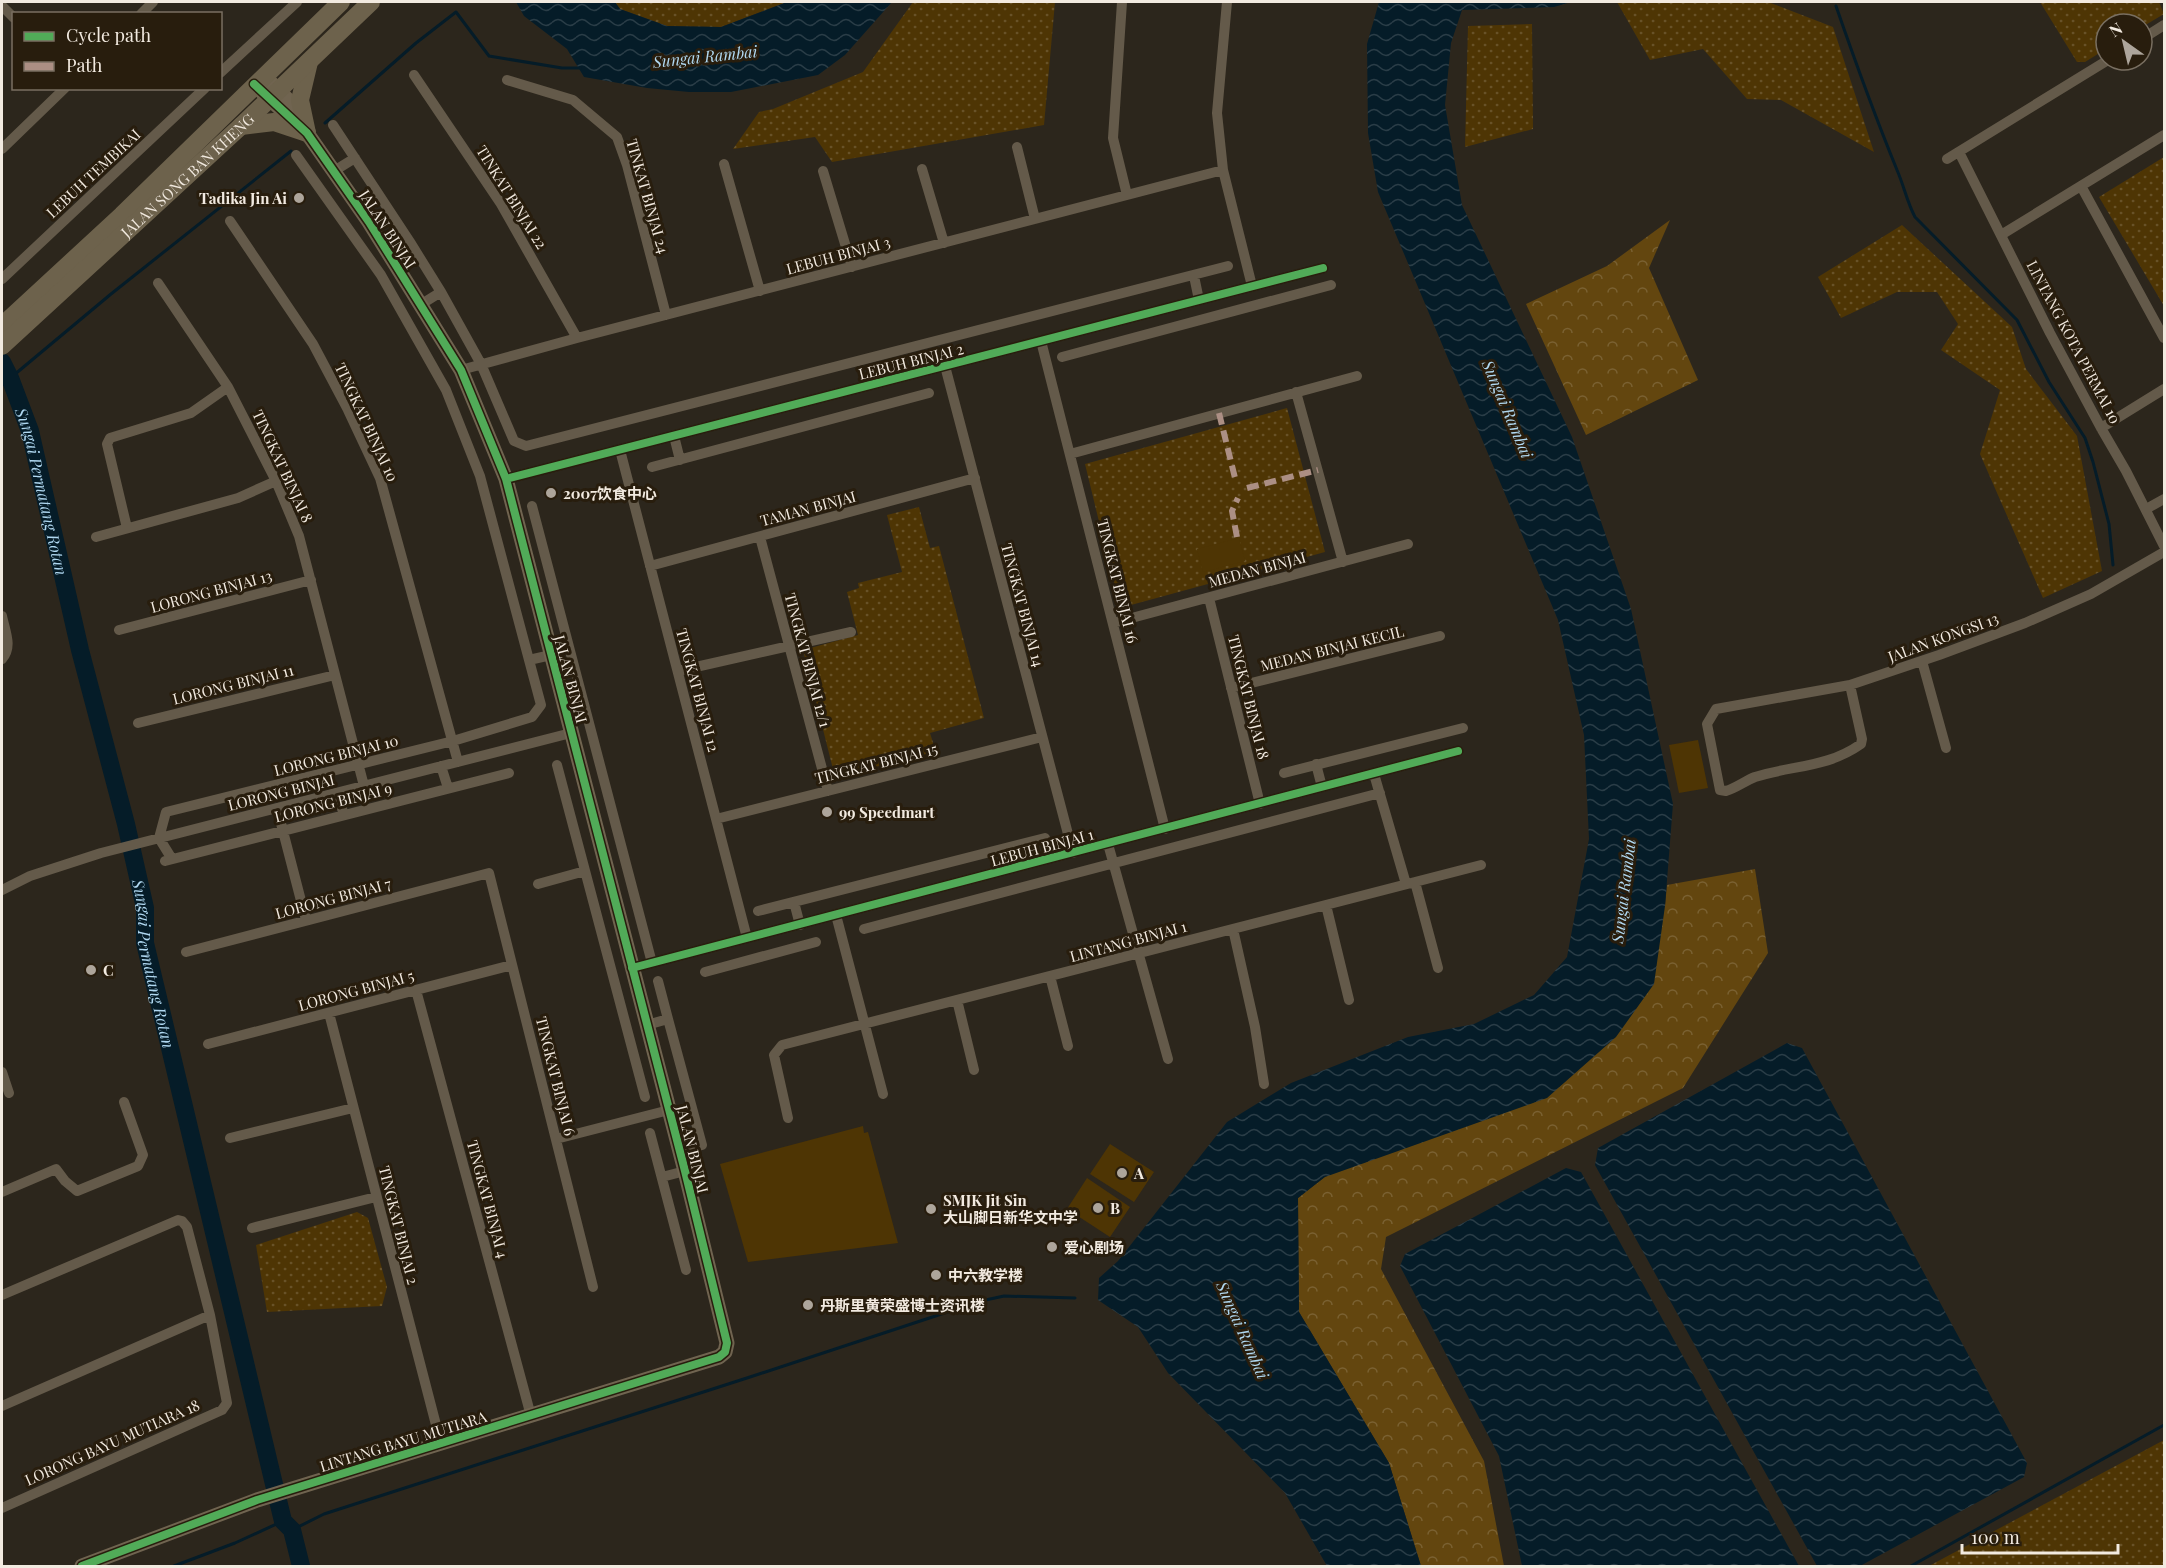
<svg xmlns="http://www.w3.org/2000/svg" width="2166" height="1568" font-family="'Playfair Display','Noto Sans SC',serif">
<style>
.grass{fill:url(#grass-dots)}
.forest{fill:url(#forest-crowns)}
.garden{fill:#4e3504}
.water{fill:url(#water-waves)}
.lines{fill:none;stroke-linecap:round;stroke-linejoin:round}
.stream{stroke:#051c28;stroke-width:3}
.river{stroke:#051c28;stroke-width:18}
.street{stroke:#645a4a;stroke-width:10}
.secondary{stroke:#706450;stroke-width:15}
.primary{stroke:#6d624c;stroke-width:18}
.quiet{stroke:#ac8f84;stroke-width:6;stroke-dasharray:12 6;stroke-linecap:butt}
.cycleway-casing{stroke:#281d0d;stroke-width:11}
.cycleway{stroke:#51ab58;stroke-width:8}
.poi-dot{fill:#ada59b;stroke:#281d0d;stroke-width:2}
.labels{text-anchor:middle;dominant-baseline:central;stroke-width:6;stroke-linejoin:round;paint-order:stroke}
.street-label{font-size:15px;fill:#f2eae0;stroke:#281d0d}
.poi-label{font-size:15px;font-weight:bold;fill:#f2eae0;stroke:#281d0d;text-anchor:start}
.water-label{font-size:16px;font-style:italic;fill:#b0d8f1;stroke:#281d0d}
</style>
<defs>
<pattern id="grass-dots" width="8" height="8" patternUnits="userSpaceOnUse" patternTransform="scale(1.5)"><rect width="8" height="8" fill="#4e3504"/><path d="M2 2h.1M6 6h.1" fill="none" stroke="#685228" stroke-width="1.8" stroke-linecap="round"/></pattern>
<pattern id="forest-crowns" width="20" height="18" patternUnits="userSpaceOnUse" patternTransform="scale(1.5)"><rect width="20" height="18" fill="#63460f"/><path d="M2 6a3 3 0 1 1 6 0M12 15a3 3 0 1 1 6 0" fill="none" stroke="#7a6132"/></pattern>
<pattern id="water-waves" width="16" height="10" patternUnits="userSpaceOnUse" patternTransform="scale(1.5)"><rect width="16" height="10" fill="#051c28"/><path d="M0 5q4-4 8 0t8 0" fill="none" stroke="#2a3d47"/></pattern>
</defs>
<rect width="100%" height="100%" fill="#2c261c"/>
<path class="grass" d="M 615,2 L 787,2 L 721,27 L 667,26 L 620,9 Z
M 913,2 L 1055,2 L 1044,125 L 832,162 L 815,137 L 733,149 L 759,112 L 773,109 L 863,72 Z
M 1617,2 L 1768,2 L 1833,27 L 1874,152 L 1781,100 L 1747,99 L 1703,49 L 1650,60 Z
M 2040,2 L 2159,2 L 2164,14 L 2142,27 L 2142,24 L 2106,24 L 2106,49 L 2085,62 L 2077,62 Z
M 1532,24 L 1533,129 L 1465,147 L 1468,26 Z
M 2164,157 L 2164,306 L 2099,197 Z
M 1902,225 L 2012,327 L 2026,369 L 2077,436 L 2102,571 L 2043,598 L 1980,454 L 2000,390 L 1941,350 L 1958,324 L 1937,292 L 1897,292 L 1841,318 L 1818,277 Z
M 1287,408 L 1325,552 L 1120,608 L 1085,464 Z
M 919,507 L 930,548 L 939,546 L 984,718 L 930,733 L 936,752 L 835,777 L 803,650 L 858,635 L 847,592 L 859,588 L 858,583 L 902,572 L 887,515 Z
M 357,1212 L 368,1218 L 387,1287 L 382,1306 L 267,1312 L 256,1245 Z
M 2164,1440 L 2164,1566 L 1929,1566 Z"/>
<path class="forest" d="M 1670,220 L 1649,268 L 1698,380 L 1586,435 L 1526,304 L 1607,266 Z
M 1755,869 L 1768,953 L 1683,1088 L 1386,1237 L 1381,1269 L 1484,1461 L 1504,1566 L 1421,1566 L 1389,1463 L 1299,1312 L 1298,1198 L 1665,906 L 1667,885 Z"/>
<path class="garden" d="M 1239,538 L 1245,561 L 1203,572 L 1197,549 Z
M 1698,740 L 1708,788 L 1679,793 L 1669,745 Z
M 863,1126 L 864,1133 L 868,1132 L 898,1243 L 748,1262 L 720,1164 Z
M 1110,1144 L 1154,1172 L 1134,1202 L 1090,1174 Z
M 1087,1178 L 1130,1207 L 1110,1237 L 1067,1209 Z"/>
<path class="water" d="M 516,2 L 615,2 L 620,9 L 667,26 L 721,27 L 787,2 L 892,2 L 845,55 L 818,75 L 731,92 L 689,92 L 647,88 L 584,77 L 567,49 L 524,16 Z
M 1379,2 L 1571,2 L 1554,7 L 1462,10 L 1451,43 L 1445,105 L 1462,205 L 1572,437 L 1631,609 L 1673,804 L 1665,906 L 1654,984 L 1616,1037 L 1547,1098 L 1325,1177 L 1298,1198 L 1299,1312 L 1389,1463 L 1421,1566 L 1327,1566 L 1285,1493 L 1168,1373 L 1138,1327 L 1098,1300 L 1099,1278 L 1118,1261 L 1227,1122 L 1291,1083 L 1408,1037 L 1474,1024 L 1534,995 L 1567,957 L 1589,839 L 1584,735 L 1558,620 L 1378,192 L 1368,133 L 1367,44 Z
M 1787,1043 L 1802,1048 L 2027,1463 L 2024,1477 L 1860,1566 L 1817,1566 L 1595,1165 L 1598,1148 Z
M 1566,1168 L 1581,1172 L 1799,1566 L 1522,1566 L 1499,1456 L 1400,1266 L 1405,1254 Z"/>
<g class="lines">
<path class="stream" d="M 1836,6 C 1855,61 1875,116 1897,170 C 1904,186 1907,202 1915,217 L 2017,320 L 2049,382 L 2085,438 L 2093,462 L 2109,524 L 2113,565
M 325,123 L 416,43 L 456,12 L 489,56 L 562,68 L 580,68
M 2,385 L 111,294 L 291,151
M 292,1530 L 324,1514 L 750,1377 L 981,1301 L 1004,1296 L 1075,1298
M 174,1566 L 235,1543 L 283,1521
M 1911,1566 L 2164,1425"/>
<path class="river" id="s1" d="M 2,362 L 10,378 L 30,431 L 80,650 L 126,824 L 145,908 L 145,943 L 273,1480 L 283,1521 L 292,1530 L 301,1566"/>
<path class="street" d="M 1122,2 L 1113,138 L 1127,195
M 1227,2 L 1217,113 L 1223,170 L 1252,286
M 2,6 L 14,18
M 141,14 L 153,2
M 2142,39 L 2164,25
M 220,73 L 297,2
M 414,75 L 501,204 L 577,338
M 507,80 L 573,100 L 617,137 L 627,165 L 666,315
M 333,125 L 410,242 L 441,292 L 481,364 L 514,441 L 526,446 L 1228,266
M 1017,147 L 1035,219
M 2,149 L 65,88
M 1959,152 L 2050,333 L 2101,428 L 2126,471 L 2164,546
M 1947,159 L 2108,60
M 724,164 L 760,291
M 922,169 L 944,243
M 334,171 L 355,158
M 823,171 L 852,267
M 2081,186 L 2164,338
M 230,221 L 313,344 L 348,410 L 380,478 L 458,762
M 2001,235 L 2164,135
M 1194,276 L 1199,300
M 2,279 L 205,88
M 158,283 L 228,387 L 276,481 L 299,536 L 364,786
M 420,305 L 441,292
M 1041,341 L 1165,829
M 1062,357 L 1331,285
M 945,366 L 1073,853
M 461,370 L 577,338 L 1223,170
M 1296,392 L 1343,562
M 2101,428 L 2164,389
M 674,436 L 680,460
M 620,450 L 747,938
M 1070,454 L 1357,376
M 652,467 L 929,393
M 506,479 L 1323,268
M 532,506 L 652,963
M 2146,509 L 2164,499
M 127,528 L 107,444 L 110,438 L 191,413 L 228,387
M 96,537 L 238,498 L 276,481
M 760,537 L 828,791
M 650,566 L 975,478
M 1209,598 L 1260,804
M 2,616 C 5,631 13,647 2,659
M 1113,623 L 1408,544
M 119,630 L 311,580
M 529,660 L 551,655
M 1922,661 L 1946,748
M 678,671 L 851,632
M 1850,685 L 1862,739 L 1861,744 C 1827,768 1793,765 1755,777 C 1745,781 1736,788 1726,791 L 1720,790 L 1707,724 L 1716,709 L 1850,685 L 1939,655 L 2025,623 L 2091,594 L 2164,552
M 1231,688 L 1440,636
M 138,723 L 335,675
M 1316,764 L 1322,787
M 557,765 L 645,1097
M 441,766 L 448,788
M 1284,773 L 1463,728
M 1374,774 L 1406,884
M 337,793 L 344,815
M 277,808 L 306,920
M 716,819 L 1042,737
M 1108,844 L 1168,1059
M 172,859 L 159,838 L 166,812 L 453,741 L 532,717 L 541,705 L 480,476 L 446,390 L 381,275 L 296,155
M 165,861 L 509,773
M 1415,882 L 1438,968
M 538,884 L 585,871
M 2,890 L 30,876 L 101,853 L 571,733
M 794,902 L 800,925
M 1326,905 L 1349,1000
M 758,911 L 1045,838
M 836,915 L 883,1094
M 864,929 L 1380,793
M 1233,929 L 1255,1027 L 1264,1084
M 186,952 L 489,873 L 593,1287
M 632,968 L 1458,751
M 705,972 L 816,942
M 1050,976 L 1068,1046
M 416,990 L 531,1416
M 957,1000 L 974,1070
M 329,1013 L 441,1444
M 668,1019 L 702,1145 L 680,1151
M 647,1025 L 668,1019 L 658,981
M 208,1044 L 512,965
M 2,1072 L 9,1093
M 788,1118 L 774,1055 L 782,1045 L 1481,865
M 650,1133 L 686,1270
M 230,1138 L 353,1108
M 556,1139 L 669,1110
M 662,1177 L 685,1171
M 2,1192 L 56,1169 L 65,1181 L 77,1191 L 138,1166 L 143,1155 L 124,1102
M 252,1228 L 376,1197
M 2,1295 L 178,1220 L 182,1221 L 187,1227 L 210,1315 L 227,1403 L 222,1410 L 2,1508
M 2,1406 L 210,1315"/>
<path class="secondary" d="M 271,83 L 296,108 L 301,119
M 82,1566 L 257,1500 L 719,1357 L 725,1352 L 727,1343 L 685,1171 L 506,479 L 461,370 L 369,222 L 307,133 L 261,91"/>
<g class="primary">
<path d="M 241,126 L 274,122 L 307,133"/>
<path d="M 307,133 L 300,100 L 309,62"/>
<path d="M 2,326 L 122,215 L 341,2"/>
<path id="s2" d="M 2,346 L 241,126 L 371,2"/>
</g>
<path class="quiet" d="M 1219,413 L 1236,482
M 1247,488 L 1318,470
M 1237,537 L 1232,511 L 1238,498"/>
<defs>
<path id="cycleway" d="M 506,479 L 1323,268
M 632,968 L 1458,751
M 82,1566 L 257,1500 L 719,1357 L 725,1352 L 727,1343 L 685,1171 L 506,479 L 461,370 L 369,222 L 307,133 L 254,84"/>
</defs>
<use href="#cycleway" class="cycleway-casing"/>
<use href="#cycleway" class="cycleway"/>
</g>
<g class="poi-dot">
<circle cx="299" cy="198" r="6"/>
<circle cx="551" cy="493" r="6"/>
<circle cx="827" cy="812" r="6"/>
<circle cx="91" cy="970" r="6"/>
<circle cx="1122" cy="1173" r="6"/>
<circle cx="1098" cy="1208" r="6"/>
<circle cx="931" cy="1209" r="6"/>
<circle cx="1052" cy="1247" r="6"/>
<circle cx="936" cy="1275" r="6"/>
<circle cx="808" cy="1305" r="6"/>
</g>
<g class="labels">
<g class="street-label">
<text transform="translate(93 173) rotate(-43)">LEBUH TEMBIKAI</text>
<text stroke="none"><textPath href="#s2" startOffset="252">JALAN SONG BAN KHENG</textPath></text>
<text transform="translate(648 196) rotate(74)">TINKAT BINJAI 24</text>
<text transform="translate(512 197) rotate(58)">TINKAT BINJAI 22</text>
<text transform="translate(388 229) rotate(57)">JALAN BINJAI</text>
<text transform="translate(838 255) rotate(-15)">LEBUH BINJAI 3</text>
<text transform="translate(2074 342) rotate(62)">LINTANG KOTA PERMAI 10</text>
<text transform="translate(911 361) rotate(-14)">LEBUH BINJAI 2</text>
<text transform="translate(367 422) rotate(65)">TINGKAT BINJAI 10</text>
<text transform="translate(283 466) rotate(65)">TINGKAT BINJAI 8</text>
<text transform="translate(808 508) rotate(-15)">TAMAN BINJAI</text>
<text transform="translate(1257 569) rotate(-15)">MEDAN BINJAI</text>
<text transform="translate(1118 581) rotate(76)">TINGKAT BINJAI 16</text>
<text transform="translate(211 591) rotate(-15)">LORONG BINJAI 13</text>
<text transform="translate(1023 605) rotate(75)">TINGKAT BINJAI 14</text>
<text transform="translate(1943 637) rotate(-20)">JALAN KONGSI 13</text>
<text transform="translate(1332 648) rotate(-14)">MEDAN BINJAI KECIL</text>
<text transform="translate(808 660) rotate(75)">TINGKAT BINJAI 12/1</text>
<text transform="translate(571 679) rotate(75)">JALAN BINJAI</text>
<text transform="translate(233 684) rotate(-14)">LORONG BINJAI 11</text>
<text transform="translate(698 690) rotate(75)">TINGKAT BINJAI 12</text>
<text transform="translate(1249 697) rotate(76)">TINGKAT BINJAI 18</text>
<text transform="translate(336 755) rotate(-14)">LORONG BINJAI 10</text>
<text transform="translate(876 763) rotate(-14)">TINGKAT BINJAI 15</text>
<text transform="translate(281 792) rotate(-14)">LORONG BINJAI</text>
<text transform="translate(333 802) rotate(-14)">LORONG BINJAI 9</text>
<text transform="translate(1042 847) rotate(-15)">LEBUH BINJAI 1</text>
<text transform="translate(333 898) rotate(-15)">LORONG BINJAI 7</text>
<text transform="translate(1128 941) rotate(-15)">LINTANG BINJAI 1</text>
<text transform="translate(356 990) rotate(-15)">LORONG BINJAI 5</text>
<text transform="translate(556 1076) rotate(76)">TINGKAT BINJAI 6</text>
<text transform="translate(693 1149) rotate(76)">JALAN BINJAI</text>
<text transform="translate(488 1199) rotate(75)">TINGKAT BINJAI 4</text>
<text transform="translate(399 1225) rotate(76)">TINGKAT BINJAI 2</text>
<text transform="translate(403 1441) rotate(-17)">LINTANG BAYU MUTIARA</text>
<text transform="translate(112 1442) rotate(-24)">LORONG BAYU MUTIARA 18</text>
</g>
<g class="poi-label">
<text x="287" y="198" text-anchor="end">Tadika Jin Ai</text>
<text x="563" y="493">2007饮食中心</text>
<text x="839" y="812">99 Speedmart</text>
<text x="103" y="970">C</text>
<text x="1134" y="1173">A</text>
<text x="943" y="1200">SMJK Jit Sin<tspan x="943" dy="17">大山脚日新华文中学</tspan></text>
<text x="1110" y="1208">B</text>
<text x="1064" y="1247">爱心剧场</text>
<text x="948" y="1275">中六教学楼</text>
<text x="820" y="1305">丹斯里黄荣盛博士资讯楼</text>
</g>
<g class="water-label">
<text transform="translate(705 56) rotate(-6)">Sungai Rambai</text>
<text transform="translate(1508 409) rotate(67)">Sungai Rambai</text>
<text stroke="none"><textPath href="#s1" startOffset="136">Sungai Permatang Rotan</textPath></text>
<text transform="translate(1623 891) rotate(-83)">Sungai Rambai</text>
<text stroke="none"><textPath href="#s1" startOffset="622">Sungai Permatang Rotan</textPath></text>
<text transform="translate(1243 1330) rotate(66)">Sungai Rambai</text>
</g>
</g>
<rect width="2166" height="1568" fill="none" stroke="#f2eae0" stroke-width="6"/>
<rect x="12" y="12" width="210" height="78" fill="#281d0d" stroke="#796f61" stroke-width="1.5"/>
<rect x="24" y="32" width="30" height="9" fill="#51ab58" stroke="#796f61" stroke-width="1.5"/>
<text x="66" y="42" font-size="18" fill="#f2eae0">Cycle path</text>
<rect x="24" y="62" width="30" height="9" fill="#ac8f84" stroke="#796f61" stroke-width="1.5"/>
<text x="66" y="72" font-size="18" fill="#f2eae0">Path</text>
<g transform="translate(2124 42) rotate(326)"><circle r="28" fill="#281d0d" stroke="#796f61" stroke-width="1.5"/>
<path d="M0-4.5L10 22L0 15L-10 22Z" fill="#ada59b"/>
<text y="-9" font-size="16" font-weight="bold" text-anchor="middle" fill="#f2eae0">N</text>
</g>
<path d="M1962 1544v9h156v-9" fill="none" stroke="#f2eae0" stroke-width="3"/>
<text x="1971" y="1544" font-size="18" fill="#f2eae0" stroke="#281d0d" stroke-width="4.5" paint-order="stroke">100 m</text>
</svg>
